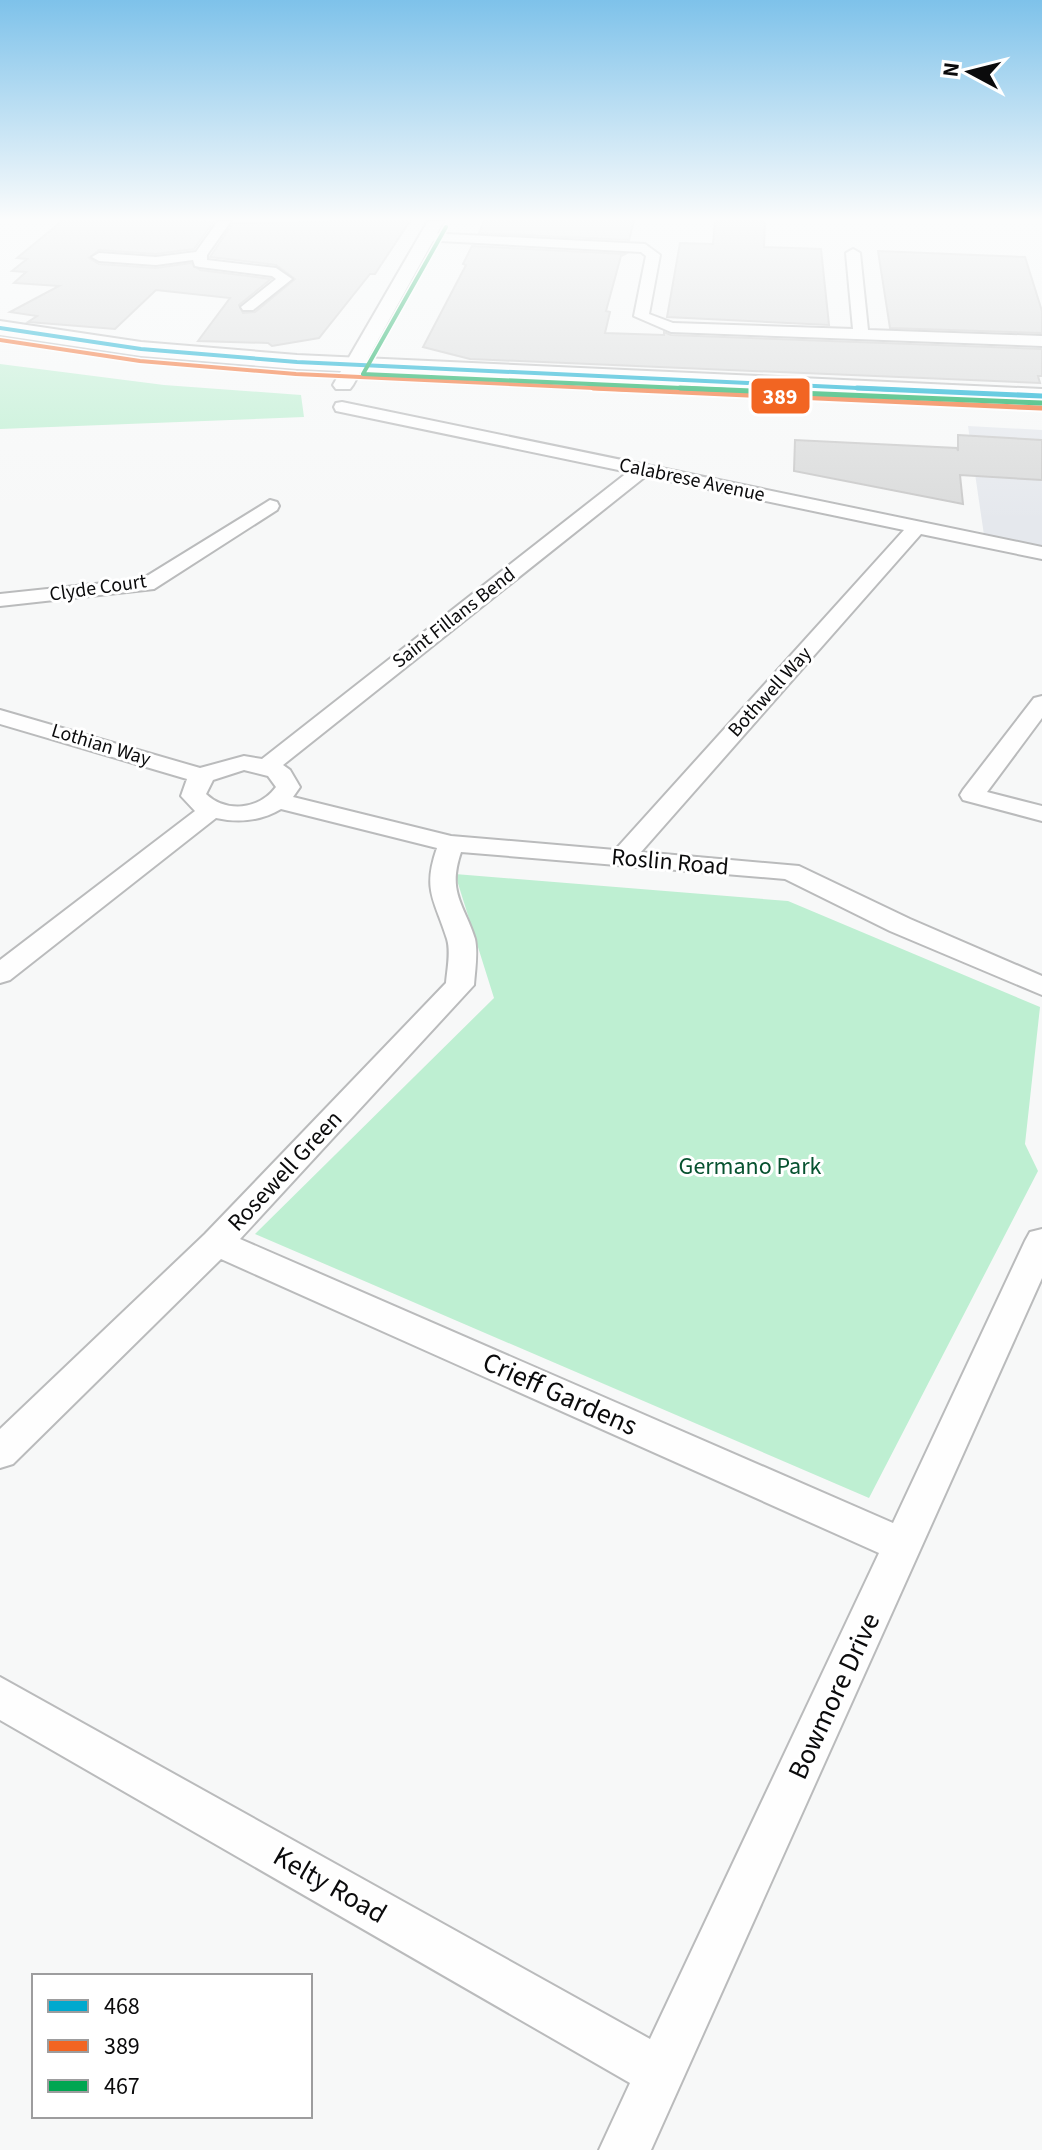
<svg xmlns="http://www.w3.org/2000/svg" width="1042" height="2150" font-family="'Source Sans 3',sans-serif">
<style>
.built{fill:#e5e8ed}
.green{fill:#beefd2}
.building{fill:#dadbdb;stroke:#c9c9c9;stroke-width:2}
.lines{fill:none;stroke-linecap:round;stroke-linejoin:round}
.minor-casing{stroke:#babbbc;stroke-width:4}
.tertiary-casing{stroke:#babbbc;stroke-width:4}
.trunk-casing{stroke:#babbbc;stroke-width:4}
.minor{fill:#fefefe;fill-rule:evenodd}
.tertiary{fill:#fefefe;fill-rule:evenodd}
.trunk{fill:#fefefe;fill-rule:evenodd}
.bus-1-far1-casing{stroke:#fff;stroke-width:7}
.bus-1-casing{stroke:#fff;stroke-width:9}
.bus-2-far1-casing{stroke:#fff;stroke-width:7}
.bus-2-casing{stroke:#fff;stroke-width:9}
.bus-3-far1-casing{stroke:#fff;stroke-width:7}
.bus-3-casing{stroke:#fff;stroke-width:9}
.bus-1-far1{stroke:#00a9ce;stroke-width:4}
.bus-1{stroke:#00a9ce;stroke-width:5}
.bus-2-far1{stroke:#f26522;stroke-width:4}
.bus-2{stroke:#f26522;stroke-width:5}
.bus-3-far1{stroke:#00a651;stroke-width:4}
.bus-3{stroke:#00a651;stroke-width:5}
.labels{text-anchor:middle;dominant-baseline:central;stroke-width:6;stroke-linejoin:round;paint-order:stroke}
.far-street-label{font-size:20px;fill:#0b0b0c;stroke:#fff}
.street-label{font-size:24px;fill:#0b0b0c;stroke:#fff}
.park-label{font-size:24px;fill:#075230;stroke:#fff}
.near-street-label{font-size:28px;fill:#0b0b0c;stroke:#fff}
.line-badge{stroke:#fff;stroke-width:3}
.badge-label{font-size:22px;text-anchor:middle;font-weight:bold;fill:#fff}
</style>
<rect width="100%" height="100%" fill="#f7f8f8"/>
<path class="built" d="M 968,426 L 1042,430 L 1042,547 L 984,535 Z"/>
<path class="green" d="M 0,364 L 164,385 L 301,395 L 304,417 L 0,429 Z
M 455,874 L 788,901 L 1040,1007 L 1025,1144 L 1038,1171 L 869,1498 L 255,1234 L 494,998 Z"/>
<path class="building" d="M 62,221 L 213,222 L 194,249 L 156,254 L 99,250 L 89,258 L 99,264 L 156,268 L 191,263 L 200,270 L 271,279 L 239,305 L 243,313 L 255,312 L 295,279 L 276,265 L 210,257 L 233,223 L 410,221 L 375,274 L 370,274 L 319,338 L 272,346 L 268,343 L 198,341 L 230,298 L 156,290 L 115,329 L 28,322 L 37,316 L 10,312 L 59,286 L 14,283 L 26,272 L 12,271 L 27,259 L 17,258 Z
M 484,221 L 634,221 L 629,240 L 479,233 Z
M 715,221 L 765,221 L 764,247 L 821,249 L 829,325 L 667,317 L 680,243 L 713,244 Z
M 472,246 L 625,254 L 621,256 L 606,311 L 610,312 L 605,333 L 664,335 L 664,332 L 671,335 L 1042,349 L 1042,376 L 1038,376 L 1040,383 L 470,359 L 423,347 L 466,265 L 463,264 Z
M 878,251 L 1025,257 L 1042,311 L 1042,333 L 890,328 Z
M 958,435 L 1042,440 L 1042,480 L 960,475 L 963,504 L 794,471 L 795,440 L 957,448 L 958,451 Z"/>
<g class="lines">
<defs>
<path id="minor" d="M 218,221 L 231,221 L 207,255 L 207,260 L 276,268 L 292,279 L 253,310 L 243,310 L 241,307 L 276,279 L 272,276 L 200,267 L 195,266 L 193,260 L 156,265 L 99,261 L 92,257 L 99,253 L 156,257 L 196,252 Z
M 427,233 L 645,244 L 660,255 L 649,314 L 673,323 L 853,329 L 846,253 L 853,249 L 860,253 L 868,330 L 1042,336 L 1042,346 L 671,332 L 634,316 L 646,256 L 641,252 L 422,240 L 420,237 Z
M 342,402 L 1042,547 L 1042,559 L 921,534 L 641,852 L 799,866 L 910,919 L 1042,976 L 1042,995 L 890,931 L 785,879 L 461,852 C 447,893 464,904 475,939 C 478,953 475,971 474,985 L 240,1239 L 893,1523 L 1025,1241 L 1030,1232 L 1042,1229 L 1042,1278 L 651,2150 L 599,2150 L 630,2083 L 0,1720 L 0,1677 L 650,2039 L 879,1553 L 221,1259 L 13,1464 L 0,1468 L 0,1429 L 205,1234 L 446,983 C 447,970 451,952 447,939 C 435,900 422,891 437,848 L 281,809 C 261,821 239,823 216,818 L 10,980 L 0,983 L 0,960 L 195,811 L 181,796 L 187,779 L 0,724 L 0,710 L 200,768 L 244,756 L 262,759 L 628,472 L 336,411 L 334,407 L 336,403 ZM 646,476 L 904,530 L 615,850 L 451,836 L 293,797 L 300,787 L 290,770 L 283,765 ZM 244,770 L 268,776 L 276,787 C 259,810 226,813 206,794 L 213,780 Z
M 270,500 L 277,502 L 279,506 L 277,510 L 154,589 L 0,606 L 0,594 L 142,579 Z
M 1042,696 L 1042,718 L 987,792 L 1042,806 L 1042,821 L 963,800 L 960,795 L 963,790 L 1034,698 Z"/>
<path id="tertiary" d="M 428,221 L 444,221 L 353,385 L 350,389 L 336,389 L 333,385 Z"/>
<path id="trunk" d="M 0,321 L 141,342 L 297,355 L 1042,389 L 1042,403 L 297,369 L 141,356 L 0,335 Z"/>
</defs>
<use href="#minor" class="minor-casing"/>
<use href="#tertiary" class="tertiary-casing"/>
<use href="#trunk" class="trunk-casing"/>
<use href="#minor" class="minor"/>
<use href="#tertiary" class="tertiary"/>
<use href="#trunk" class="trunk"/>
<defs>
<path id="bus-1-far1" d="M 0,328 L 141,349 L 297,362 L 900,390"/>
<path id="bus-1" d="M 857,388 L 1042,396"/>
<path id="bus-2-far1" d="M 0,340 L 140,361 L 296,374 L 637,390"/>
<path id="bus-2" d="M 593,388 L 1041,408"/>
<path id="bus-3-far1" d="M 446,227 L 363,374 L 727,390"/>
<path id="bus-3" d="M 680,388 L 1042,403"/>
</defs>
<use href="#bus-1-far1" class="bus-1-far1-casing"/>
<use href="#bus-1" class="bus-1-casing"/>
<use href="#bus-2-far1" class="bus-2-far1-casing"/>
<use href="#bus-2" class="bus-2-casing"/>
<use href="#bus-3-far1" class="bus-3-far1-casing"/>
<use href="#bus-3" class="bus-3-casing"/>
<use href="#bus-1-far1" class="bus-1-far1"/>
<use href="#bus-1" class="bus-1"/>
<use href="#bus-2-far1" class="bus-2-far1"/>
<use href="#bus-2" class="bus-2"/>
<use href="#bus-3-far1" class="bus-3-far1"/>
<use href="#bus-3" class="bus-3"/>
</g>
<linearGradient id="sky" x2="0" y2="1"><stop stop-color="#7ec2ea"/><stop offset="0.42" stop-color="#fbfcfc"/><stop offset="1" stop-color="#fbfcfc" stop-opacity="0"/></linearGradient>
<rect width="1042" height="522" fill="url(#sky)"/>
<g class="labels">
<g class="far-street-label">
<text transform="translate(692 480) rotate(12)">Calabrese Avenue</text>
<text transform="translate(98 588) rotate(-8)">Clyde Court</text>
<text transform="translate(454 618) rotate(-38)">Saint Fillans Bend</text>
<text transform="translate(770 692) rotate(-48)">Bothwell Way</text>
<text transform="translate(101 745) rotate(17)">Lothian Way</text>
</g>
<g class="street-label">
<text transform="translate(670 862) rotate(5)">Roslin Road</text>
<text transform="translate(285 1171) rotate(-47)">Rosewell Green</text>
</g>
<g class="park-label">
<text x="750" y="1166">Germano Park</text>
</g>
<g class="near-street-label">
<text transform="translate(560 1394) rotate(24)">Crieff Gardens</text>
<text transform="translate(834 1696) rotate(-65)">Bowmore Drive</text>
<text transform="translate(330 1885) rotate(30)">Kelty Road</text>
</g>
</g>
<rect class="line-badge" x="750" y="377" width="61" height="38" rx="8" fill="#f26522"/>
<g class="badge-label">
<text x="780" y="404">389</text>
</g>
<rect x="32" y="1974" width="280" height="144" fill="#ffffff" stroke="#9d9d9e" stroke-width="2"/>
<rect x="48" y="2000" width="40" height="12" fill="#00a9ce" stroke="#9d9d9e" stroke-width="2"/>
<text x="104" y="2014" font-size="24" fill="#0b0b0c">468</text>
<rect x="48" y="2040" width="40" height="12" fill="#f26522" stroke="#9d9d9e" stroke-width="2"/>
<text x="104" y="2054" font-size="24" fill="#0b0b0c">389</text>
<rect x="48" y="2080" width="40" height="12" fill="#00a651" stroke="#9d9d9e" stroke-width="2"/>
<text x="104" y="2094" font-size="24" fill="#0b0b0c">467</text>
<g transform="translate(970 72) rotate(277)" stroke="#ffffff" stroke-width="6" paint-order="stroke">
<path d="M0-6L14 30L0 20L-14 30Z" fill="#0b0b0c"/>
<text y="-12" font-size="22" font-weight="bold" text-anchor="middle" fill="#0b0b0c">N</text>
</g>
</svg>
